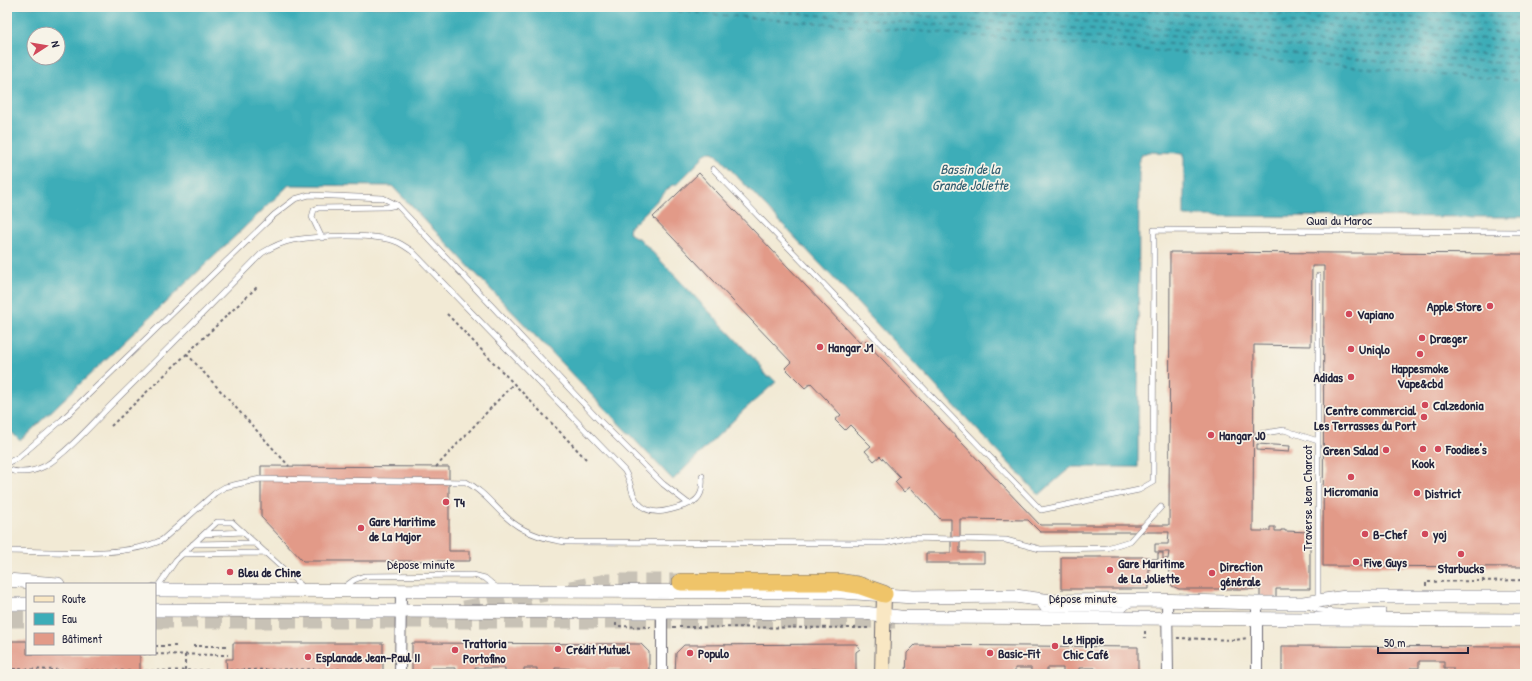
<svg xmlns="http://www.w3.org/2000/svg" width="1532" height="681" font-family="'Patrick Hand',sans-serif">
<style>
.water{fill:#3dadb8;stroke:#30687a;fill-rule:evenodd}
.lines{fill:none;stroke-linecap:round;stroke-linejoin:round}
.ferry{stroke:#2d5a6d;stroke-width:1;stroke-dasharray:5 4;stroke-linecap:butt}
.building{fill:#e29a88}
.trunk-tunnel{stroke:#c8c2b6;stroke-width:17;stroke-dasharray:17 8;stroke-linecap:butt}
.service-casing{stroke:#6b6871;stroke-width:6}
.minor-casing{stroke:#6b6871;stroke-width:12}
.tertiary-casing{stroke:#6b6871;stroke-width:14}
.secondary-casing{stroke:#6b6871;stroke-width:16}
.trunk-casing{stroke:#6b6871;stroke-width:18}
.path{stroke:#6b6871;stroke-width:2;stroke-dasharray:3 3;stroke-linecap:butt}
.service{stroke:#fff;stroke-width:5}
.minor{stroke:#fff;stroke-width:10}
.tertiary{stroke:#fff;stroke-width:13}
.secondary{stroke:#f9e7c3;stroke-width:14}
.trunk{stroke:#efc469;stroke-width:17}
.poi-dot{fill:#d1495b;stroke:#f7f3e8;stroke-width:1.5}
.labels{text-anchor:middle;dominant-baseline:central;stroke-width:3.5;stroke-linejoin:round;paint-order:stroke}
.street-label{font-size:13px;fill:#22223b;stroke:#f7f3e8}
.poi-label{font-size:13px;font-weight:bold;fill:#22223b;stroke:#f7f3e8;text-anchor:start}
.water-label{font-size:14px;font-style:italic;fill:#2d5a6d;stroke:#f7f3e8}
</style>
<rect width="100%" height="100%" fill="#f7f3e8"/>
<filter id="ink" filterUnits="userSpaceOnUse"><feTurbulence type="fractalNoise" baseFrequency=".025" numOctaves="2"/><feDisplacementMap in="SourceGraphic" scale="8" xChannelSelector="R" yChannelSelector="G"/><feConvolveMatrix kernelMatrix="1 2 1 2 8 2 1 2 1" color-interpolation-filters="sRGB"/></filter>
<filter id="wash" filterUnits="userSpaceOnUse"><feTurbulence type="fractalNoise" baseFrequency=".012" numOctaves="4" result="noise"/><feDisplacementMap in="SourceGraphic" scale="16" xChannelSelector="R" yChannelSelector="G"/><feGaussianBlur stdDeviation="0.9" result="paint"/><feColorMatrix in="noise" values="0 0 0 0 0 0 0 0 0 0 0 0 0 0 0 0 0 1.4 0 .05"/><feComposite in="paint" operator="in"/></filter>
<g filter="url(#wash)">
<rect width="100%" height="100%" fill="#f2ead5"/>
<path class="water" d="M 7,7 L 1525,7 L 1525,217 L 1184,216 L 1184,153 L 1149,152 L 1142,154 L 1139,161 L 1138,467 L 1071,467 L 1039,495 L 714,152 L 707,152 L 702,157 L 701,160 L 676,185 L 672,185 L 638,220 L 630,226 L 629,232 L 635,238 L 639,238 L 762,367 L 761,369 L 767,377 L 770,376 L 776,382 L 745,409 L 673,480 L 392,186 L 289,185 L 20,441 L 7,427 ZM 34,34 L 58,34 L 58,58 L 34,58 Z"/>
<g class="lines">
<path class="ferry" d="M 624,7 L 1525,81
M 718,7 L 1525,73
M 811,7 L 1525,65
M 904,7 L 1525,58
M 998,7 L 1525,50
M 1093,7 L 1525,42
M 1188,7 L 1525,35
M 1284,7 L 1525,27
M 1379,7 L 1525,19
M 1475,7 L 1525,11"/>
</g>
<g id="blocks">
<path class="building" d="M 699,173 L 860,343 L 863,339 L 1040,525 L 1169,525 L 1170,252 L 1525,254 L 1525,567 L 1323,566 L 1324,266 L 1312,266 L 1311,346 L 1254,345 L 1253,531 L 1270,531 L 1270,527 L 1275,527 L 1275,531 L 1281,531 L 1281,530 L 1285,530 L 1285,531 L 1310,532 L 1310,589 L 1276,589 L 1276,598 L 1260,598 L 1260,589 L 1179,589 L 1172,586 L 1170,582 L 1168,564 L 1149,563 L 1149,589 L 1061,589 L 1061,557 L 1149,557 L 1149,559 L 1158,559 L 1158,553 L 1163,553 L 1163,559 L 1168,559 L 1169,552 L 1155,552 L 1155,544 L 1168,544 L 1169,532 L 1040,532 L 1028,520 L 960,519 L 960,553 L 984,553 L 984,563 L 926,563 L 926,553 L 951,553 L 951,519 L 940,519 L 910,487 L 904,492 L 895,482 L 900,477 L 880,456 L 874,461 L 865,451 L 871,446 L 850,425 L 845,430 L 835,420 L 841,415 L 811,383 L 805,388 L 785,368 L 791,362 L 653,217 Z
M 1257,444 L 1290,446 L 1289,452 L 1257,450 Z
M 261,466 L 449,467 L 449,551 L 470,551 L 470,561 L 303,561 L 261,517 Z
M 7,641 L 27,641 L 27,654 L 140,654 L 140,674 L 7,674 Z
M 233,643 L 383,643 L 383,674 L 227,674 L 226,659 L 233,659 Z
M 412,643 L 641,644 L 649,652 L 649,674 L 621,674 L 620,669 L 606,669 L 606,674 L 586,674 L 586,669 L 555,668 L 555,674 L 537,674 L 537,668 L 524,668 L 524,674 L 505,674 L 505,668 L 475,668 L 475,674 L 455,674 L 455,668 L 431,668 L 431,674 L 412,674 Z
M 850,644 L 856,644 L 860,649 L 856,652 L 856,674 L 829,674 L 830,670 L 811,669 L 811,674 L 675,674 L 676,653 L 684,645 Z
M 915,645 L 1138,647 L 1138,674 L 1095,674 L 1095,668 L 1079,668 L 1079,674 L 1063,674 L 1063,668 L 1047,668 L 1047,674 L 1031,674 L 1031,668 L 1015,668 L 1015,674 L 906,674 L 907,653 Z
M 1282,646 L 1525,647 L 1525,674 L 1453,674 L 1453,668 L 1444,668 L 1444,661 L 1419,661 L 1419,668 L 1410,668 L 1410,674 L 1282,674 Z"/>
</g>
</g>
<g filter="url(#ink)">
<use href="#blocks" fill-opacity="0" stroke="#6b6871" stroke-width="1"/>
<g class="lines">
<path class="trunk-tunnel" d="M 570,589 L 607,582 L 681,582
M 464,609 L 546,593
M 7,619 L 27,619
M 155,620 L 895,620"/>
<defs>
<path id="service" d="M 713,169 L 1041,510 L 1139,490 L 1153,482 L 1154,230 L 1525,232
M 322,238 L 312,217 L 314,210 L 318,208 L 387,207 L 397,205
M 1318,276 L 1318,600
M 1258,434 L 1284,430 L 1318,441
M 7,463 L 19,457 L 62,420 L 274,215 L 295,199 L 309,195 L 383,198 L 397,205 L 597,418 L 663,484 L 689,504 C 702,499 703,489 702,476
M 7,469 C 19,474 33,472 45,466 C 67,453 95,421 114,402 C 164,353 213,303 262,253 C 272,247 282,242 293,240 C 318,236 374,233 397,242 C 402,244 407,248 412,251 L 624,470 C 630,478 630,487 634,496 C 646,520 669,511 689,504
M 204,534 L 243,532
M 193,544 L 255,543
M 7,551 C 51,551 122,559 162,540 L 215,493 L 225,487 L 260,479 L 466,482 C 482,490 493,505 506,517 C 522,532 543,539 565,542 L 885,543 L 907,538 L 1006,540 L 1040,549 L 1107,548 L 1130,541 L 1161,507
M 183,554 L 266,553
M 343,588 L 354,580 L 364,576 L 473,575 L 485,578 L 497,588
M 156,589 L 176,560 L 217,522 L 232,522 L 304,588
M 1038,602 L 1043,609 L 1124,609 L 1131,603
M 1307,605 C 1323,616 1363,611 1383,611"/>
<path id="minor" d="M 1167,602 L 1168,674
M 400,674 L 401,592
M 662,674 L 662,612
M 1257,674 L 1257,603"/>
<path id="tertiary" d="M 7,580 L 58,584
M 155,590 L 842,592 L 913,597 L 1015,596 L 1051,601 L 1154,600 L 1257,603 L 1303,603 L 1346,597 L 1525,597
M 7,604 L 27,604
M 155,610 L 864,613 L 900,617 L 1525,620"/>
<path id="secondary" d="M 882,674 L 884,594"/>
<path id="trunk" d="M 681,582 L 838,582 L 858,585 L 884,594"/>
</defs>
<use href="#service" class="service-casing"/>
<use href="#minor" class="minor-casing"/>
<use href="#tertiary" class="tertiary-casing"/>
<use href="#secondary" class="secondary-casing"/>
<use href="#trunk" class="trunk-casing"/>
<path class="path" d="M 447,314 L 586,459
M 187,354 L 289,466
M 111,426 L 258,286
M 436,467 L 513,384
M 1483,582 L 1483,569
M 1426,586 L 1426,582 L 1525,580
M 616,623 L 616,626 L 651,627
M 673,627 L 871,628
M 1145,631 L 1145,638
M 1177,638 L 1235,640 L 1247,638
M 155,646 L 177,646
M 193,646 L 228,646
M 143,654 L 228,655
M 7,669 L 130,671 L 351,669 L 352,674
M 185,670 L 185,655
M 238,674 L 238,670"/>
<use href="#service" class="service"/>
<use href="#minor" class="minor"/>
<use href="#tertiary" class="tertiary"/>
<use href="#secondary" class="secondary"/>
<use href="#trunk" class="trunk"/>
</g>
</g>
<g class="poi-dot">
<circle cx="1490" cy="306" r="4"/>
<circle cx="1349" cy="314" r="4"/>
<circle cx="1422" cy="338" r="4"/>
<circle cx="820" cy="347" r="4"/>
<circle cx="1351" cy="349" r="4"/>
<circle cx="1420" cy="354" r="4"/>
<circle cx="1351" cy="377" r="4"/>
<circle cx="1425" cy="405" r="4"/>
<circle cx="1424" cy="417" r="4"/>
<circle cx="1211" cy="435" r="4"/>
<circle cx="1423" cy="449" r="4"/>
<circle cx="1438" cy="449" r="4"/>
<circle cx="1386" cy="450" r="4"/>
<circle cx="1351" cy="477" r="4"/>
<circle cx="1417" cy="493" r="4"/>
<circle cx="446" cy="502" r="4"/>
<circle cx="361" cy="528" r="4"/>
<circle cx="1365" cy="534" r="4"/>
<circle cx="1425" cy="534" r="4"/>
<circle cx="1461" cy="554" r="4"/>
<circle cx="1356" cy="562" r="4"/>
<circle cx="1110" cy="570" r="4"/>
<circle cx="230" cy="572" r="4"/>
<circle cx="1212" cy="573" r="4"/>
<circle cx="1055" cy="646" r="4"/>
<circle cx="558" cy="649" r="4"/>
<circle cx="455" cy="650" r="4"/>
<circle cx="690" cy="653" r="4"/>
<circle cx="990" cy="653" r="4"/>
<circle cx="308" cy="657" r="4"/>
</g>
<g class="labels">
<g class="street-label">
<text x="1339" y="220">Quai du Maroc</text>
<text transform="translate(1307 498) rotate(-90)">Traverse Jean Charcot</text>
<text x="421" y="564">Dépose minute</text>
<text x="1083" y="598">Dépose minute</text>
</g>
<g class="poi-label">
<text x="1482" y="306" text-anchor="end">Apple Store</text>
<text x="1357" y="314">Vapiano</text>
<text x="1430" y="338">Draeger</text>
<text x="828" y="347">Hangar J1</text>
<text x="1359" y="349">Uniqlo</text>
<text x="1420" y="368" text-anchor="middle">Happesmoke<tspan x="1420" dy="15">Vape&amp;cbd</tspan></text>
<text x="1343" y="377" text-anchor="end">Adidas</text>
<text x="1433" y="405">Calzedonia</text>
<text x="1416" y="410" text-anchor="end">Centre commercial<tspan x="1416" dy="15">Les Terrasses du Port</tspan></text>
<text x="1219" y="435">Hangar J0</text>
<text x="1446" y="449">Foodiee's</text>
<text x="1378" y="450" text-anchor="end">Green Salad</text>
<text x="1423" y="463" text-anchor="middle">Kook</text>
<text x="1351" y="491" text-anchor="middle">Micromania</text>
<text x="1425" y="493">District</text>
<text x="454" y="502">T4</text>
<text x="369" y="521">Gare Maritime<tspan x="369" dy="15">de La Major</tspan></text>
<text x="1373" y="534">B-Chef</text>
<text x="1433" y="534">yoj</text>
<text x="1364" y="562">Five Guys</text>
<text x="1118" y="563">Gare Maritime<tspan x="1118" dy="15">de La Joliette</tspan></text>
<text x="1220" y="566">Direction<tspan x="1220" dy="15">générale</tspan></text>
<text x="1461" y="568" text-anchor="middle">Starbucks</text>
<text x="238" y="572">Bleu de Chine</text>
<text x="1063" y="639">Le Hippie<tspan x="1063" dy="15">Chic Café</tspan></text>
<text x="463" y="643">Trattoria<tspan x="463" dy="15">Portofino</tspan></text>
<text x="566" y="649">Crédit Mutuel</text>
<text x="698" y="653">Populo</text>
<text x="998" y="653">Basic-Fit</text>
<text x="316" y="657">Esplanade Jean-Paul II</text>
</g>
<g class="water-label">
<text x="970" y="168">Bassin de la<tspan x="970" dy="16">Grande Joliette</tspan></text>
</g>
</g>
<rect width="1532" height="681" fill="none" stroke="#f7f3e8" stroke-width="24"/>
<rect x="26" y="583" width="130" height="72" fill="#f7f3e8" stroke="#a29fa3"/>
<rect x="34" y="596" width="20" height="6" fill="#f9e7c3" stroke="#a29fa3"/>
<text x="62" y="603" font-size="12" fill="#22223b">Route</text>
<rect x="34" y="613" width="20" height="12" fill="#3dadb8" stroke="#a29fa3"/>
<text x="62" y="623" font-size="12" fill="#22223b">Eau</text>
<rect x="34" y="633" width="20" height="12" fill="#e29a88" stroke="#a29fa3"/>
<text x="62" y="643" font-size="12" fill="#22223b">Bâtiment</text>
<g transform="translate(46 46) rotate(78)"><circle r="19" fill="#f7f3e8" stroke="#a29fa3"/>
<path d="M0-3L7 15L0 10L-7 15Z" fill="#d1495b"/>
<text y="-6" font-size="11" font-weight="bold" text-anchor="middle" fill="#22223b">N</text>
</g>
<path d="M1378 647v6h90v-6" fill="none" stroke="#22223b" stroke-width="2"/>
<text x="1384" y="647" font-size="12" fill="#22223b" stroke="#f7f3e8" stroke-width="3" paint-order="stroke">50 m</text>
</svg>
